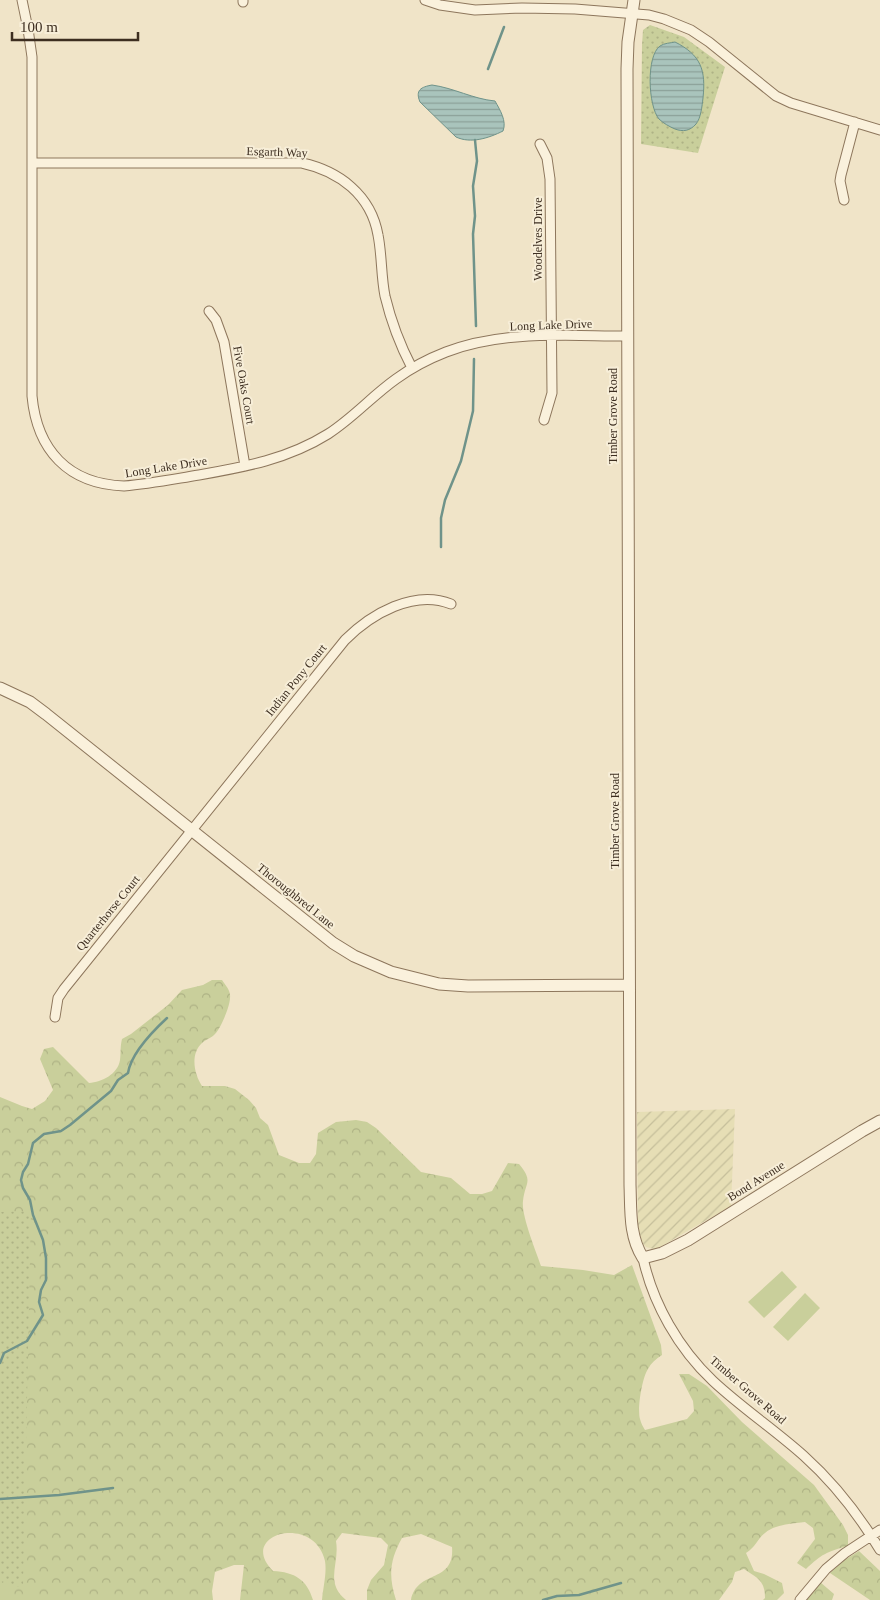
<svg xmlns="http://www.w3.org/2000/svg" width="880" height="1600" font-family="Georgia,serif">
<style>
.farmland{fill:url(#farmland-furrows)}
.forest{fill:url(#forest-crowns)}
.park{fill:url(#park-dots)}
.pitch{fill:#c9cf9b}
.water{fill:url(#water-rules);stroke:#6f938a}
.lines{fill:none;stroke-linecap:round;stroke-linejoin:round}
.stream{stroke:#6f938a;stroke-width:2.5}
.minor-casing{stroke:#8d765c;stroke-width:11}
.tertiary-casing{stroke:#8d765c;stroke-width:13}
.minor{stroke:#faf1dc;stroke-width:9}
.tertiary{stroke:#faf1dc;stroke-width:11}
.labels{text-anchor:middle;dominant-baseline:central;stroke-width:4;stroke-linejoin:round;paint-order:stroke}
.street-label{font-size:12px;fill:#3d2e20;stroke:#f7eed8}
</style>
<defs>
<pattern id="farmland-furrows" width="10" height="10" patternUnits="userSpaceOnUse" patternTransform="scale(1.25)"><rect width="10" height="10" fill="#e6deb5"/><path d="M-1 1l2-2M0 10L10 0M9 11l2-2" fill="none" stroke="#c6bf9b"/></pattern>
<pattern id="forest-crowns" width="20" height="18" patternUnits="userSpaceOnUse" patternTransform="scale(1.25)"><rect width="20" height="18" fill="#c9cf9b"/><path d="M2 6a3 3 0 1 1 6 0M12 15a3 3 0 1 1 6 0" fill="none" stroke="#aeb285"/></pattern>
<pattern id="park-dots" width="8" height="8" patternUnits="userSpaceOnUse" patternTransform="scale(1.25)"><rect width="8" height="8" fill="#c9cf9b"/><path d="M2 2h.1M6 6h.1" fill="none" stroke="#aeb285" stroke-width="1.8" stroke-linecap="round"/></pattern>
<pattern id="water-rules" width="6" height="5" patternUnits="userSpaceOnUse" patternTransform="scale(1.25)"><rect width="6" height="5" fill="#a9c4bc"/><path d="M0 2.5h6" fill="none" stroke="#8ba098"/></pattern>
</defs>
<rect width="100%" height="100%" fill="#f0e4c8"/>
<path class="farmland" d="M 735,1109 L 731,1206 L 660,1247 L 654,1249 L 646,1247 L 643,1244 L 638,1230 L 637,1112 Z"/>
<path class="forest" d="M 212,980 L 222,980 C 226,986 231,991 230,998 C 230,1006 221,1028 215,1034 C 212,1038 206,1039 202,1043 C 190,1054 194,1074 202,1086 L 225,1086 L 235,1089 L 249,1100 L 256,1108 L 260,1118 L 268,1125 L 279,1155 L 299,1163 L 310,1163 L 316,1154 L 318,1133 L 336,1122 L 356,1120 L 367,1122 L 376,1128 L 421,1172 L 451,1178 L 470,1194 L 482,1194 L 492,1191 L 508,1163 L 519,1164 C 534,1182 525,1182 523,1201 C 521,1215 536,1251 541,1266 L 583,1270 L 614,1275 L 632,1265 L 661,1345 L 662,1355 C 656,1359 651,1363 648,1369 C 642,1378 637,1409 640,1419 C 641,1423 643,1427 645,1430 L 687,1419 L 694,1411 L 693,1401 L 679,1374 L 689,1374 L 707,1386 L 742,1422 L 814,1485 L 843,1525 L 848,1535 L 848,1546 C 826,1552 822,1554 806,1569 L 797,1563 L 815,1539 L 813,1528 L 805,1522 C 792,1524 775,1524 765,1533 C 757,1539 756,1547 746,1553 L 754,1571 L 764,1574 L 782,1583 L 784,1593 L 777,1600 L 763,1600 L 765,1598 C 765,1580 757,1578 744,1569 L 735,1572 L 732,1582 L 719,1600 L 411,1600 C 417,1569 455,1584 452,1547 L 421,1534 L 402,1538 C 390,1560 388,1575 396,1600 L 367,1600 L 367,1590 L 371,1580 L 384,1565 L 388,1545 L 381,1538 L 342,1533 L 336,1541 C 340,1564 324,1582 346,1600 L 322,1600 C 323,1588 327,1573 325,1561 C 314,1513 236,1534 273,1571 C 295,1572 307,1580 313,1600 L 240,1600 L 244,1565 L 234,1565 L 215,1572 L 212,1591 L 213,1600 L 0,1600 L 0,1097 L 22,1106 L 32,1109 L 45,1101 L 53,1090 L 40,1059 L 44,1049 L 53,1047 L 89,1083 C 102,1082 118,1074 120,1060 C 121,1053 120,1047 122,1039 L 131,1034 L 168,1005 L 182,990 L 203,985 Z
M 859,1551 L 880,1571 L 880,1600 L 870,1600 L 830,1573 L 843,1561 Z
M 820,1582 L 834,1594 L 832,1600 L 806,1600 Z"/>
<path class="park" d="M 650,25 L 684,37 L 725,67 L 698,153 L 641,144 L 642,45 L 643,30 Z
M 31,1211 L 23,1588 L 0,1581 L 0,1212 Z"/>
<path class="pitch" d="M 782,1271 L 797,1287 L 764,1318 L 748,1302 Z
M 805,1293 L 820,1308 L 788,1341 L 773,1327 Z"/>
<path class="water" d="M 675,42 C 701,55 706,70 703,98 C 702,106 701,118 696,124 C 690,131 683,132 675,129 C 670,127 663,123 659,119 C 648,106 646,56 660,46 C 664,43 671,43 675,42 Z
M 432,85 C 454,88 473,99 495,101 C 500,110 507,121 503,131 C 489,138 471,144 456,137 L 420,102 C 415,90 421,87 432,85 Z"/>
<g class="lines">
<path class="stream" d="M 488,69 L 504,27
M 475,140 L 477,161 L 473,186 L 475,216 L 473,234 L 476,326
M 441,547 L 441,518 L 445,500 L 461,461 L 473,411 L 474,359
M 0,1363 L 4,1353 L 27,1341 L 43,1315 L 39,1302 L 41,1290 L 46,1280 L 46,1258 L 43,1240 L 33,1215 L 30,1200 L 23,1188 L 21,1180 L 23,1172 L 28,1164 L 33,1143 L 44,1134 L 61,1131 L 70,1125 L 111,1091 L 118,1080 L 128,1073 C 131,1054 153,1031 167,1018
M 0,1499 L 59,1495 L 113,1488
M 543,1600 L 557,1596 L 579,1595 L 621,1583"/>
<defs>
<path id="minor" d="M 22,0 L 28,29 L 32,57 L 32,396 C 37,450 68,484 124,486 C 149,484 174,479 199,475 C 245,467 288,459 328,434 C 353,418 372,396 396,379 C 411,368 428,359 446,352 C 503,330 567,336 626,336
M 425,0 L 440,5 L 475,10 L 522,8 L 575,9 L 649,15 L 664,19 L 691,30 L 709,42 L 776,96 L 791,103 L 880,130
M 243,2 L 243,0
M 540,144 L 547,158 L 550,179 L 552,393 L 544,420
M 32,163 L 302,163 C 339,171 371,195 378,235 C 382,255 381,276 385,296 C 391,321 400,345 412,368
M 844,200 L 840,181 L 841,175 L 855,122
M 209,311 L 216,320 L 224,342 L 245,466
M 55,1017 L 58,998 L 64,989 L 345,640 C 371,614 414,589 451,604
M 643,1258 C 653,1304 679,1349 713,1381 C 742,1408 775,1430 804,1456 C 834,1483 859,1515 880,1550
M 800,1600 L 826,1569 L 845,1553 L 880,1530"/>
<path id="tertiary" d="M 634,0 L 628,42 L 627,69 L 630,1185 C 631,1211 629,1236 643,1258 L 662,1253 L 688,1240 L 862,1131 L 880,1121
M 0,688 L 30,702 L 46,714 L 333,943 L 354,956 L 391,972 L 439,984 L 468,986 L 629,985"/>
</defs>
<use href="#minor" class="minor-casing"/>
<use href="#tertiary" class="tertiary-casing"/>
<use href="#minor" class="minor"/>
<use href="#tertiary" class="tertiary"/>
</g>
<g class="labels">
<g class="street-label">
<text transform="translate(277 152) rotate(2)">Esgarth Way</text>
<text transform="translate(538 239) rotate(-90)">Woodelves Drive</text>
<text transform="translate(551 325) rotate(-2)">Long Lake Drive</text>
<text transform="translate(244 385) rotate(80)">Five Oaks Court</text>
<text transform="translate(613 416) rotate(-90)">Timber Grove Road</text>
<text transform="translate(166 467) rotate(-9)">Long Lake Drive</text>
<text transform="translate(296 680) rotate(-51)">Indian Pony Court</text>
<text transform="translate(615 821) rotate(-90)">Timber Grove Road</text>
<text transform="translate(296 896) rotate(39)">Thoroughbred Lane</text>
<text transform="translate(108 913) rotate(-51)">Quarterhorse Court</text>
<text transform="translate(756 1181) rotate(-32)">Bond Avenue</text>
<text transform="translate(748 1390) rotate(41)">Timber Grove Road</text>
</g>
</g>
<path d="M12 32v8h126v-8" fill="none" stroke="#3d2e20" stroke-width="2.5"/>
<text x="20" y="32" font-size="15" fill="#3d2e20" stroke="#f7eed8" stroke-width="4" paint-order="stroke">100 m</text>
</svg>
